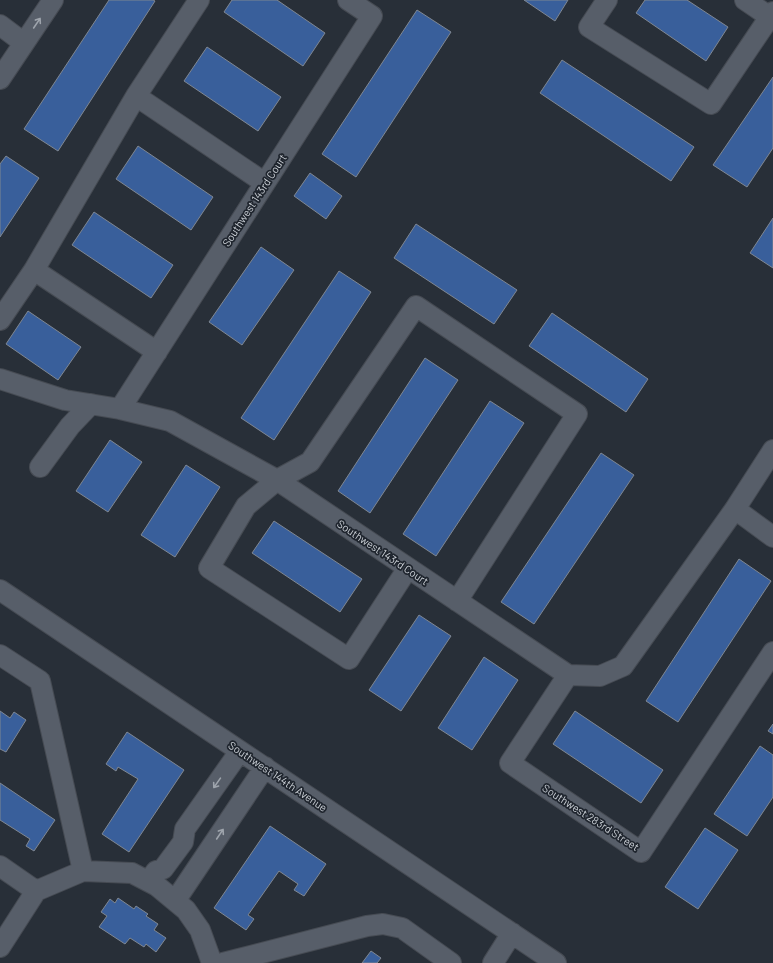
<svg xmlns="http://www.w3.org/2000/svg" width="773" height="963" font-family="Barlow,sans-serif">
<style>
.building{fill:#395f9b;stroke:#7f8792}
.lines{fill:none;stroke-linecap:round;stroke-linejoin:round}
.minor-casing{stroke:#464b53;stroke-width:22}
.minor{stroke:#575e69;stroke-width:20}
.oneway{stroke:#9ea4ac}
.labels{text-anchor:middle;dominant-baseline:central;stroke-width:3.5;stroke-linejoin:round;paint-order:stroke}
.street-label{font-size:11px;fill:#cdd2d8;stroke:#1f252e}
</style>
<rect width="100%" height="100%" fill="#282f38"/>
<path class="building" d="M 109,0 L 153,0 L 155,1 L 58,151 L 24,129 Z
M 232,0 L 277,0 L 325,33 L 303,66 L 224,12 Z
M 524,0 L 568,0 L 555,21 Z
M 645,0 L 687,0 L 728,27 L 706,61 L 636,13 Z
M 417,10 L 451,32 L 356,177 L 322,154 Z
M 207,47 L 281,97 L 258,131 L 184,81 Z
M 562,60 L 694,147 L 671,181 L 540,93 Z
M 773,77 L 773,148 L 747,187 L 713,165 Z
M 138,146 L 213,197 L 191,230 L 116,179 Z
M 6,156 L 39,178 L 0,237 L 0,164 Z
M 310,173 L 342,196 L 326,219 L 294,196 Z
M 94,212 L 173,265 L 151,298 L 72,245 Z
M 773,218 L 773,268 L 750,253 Z
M 416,224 L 517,290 L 494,324 L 394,258 Z
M 261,247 L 294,270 L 242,345 L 209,322 Z
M 339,271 L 371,292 L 274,440 L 241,418 Z
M 28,311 L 81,347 L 58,380 L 6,344 Z
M 552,313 L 648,379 L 626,412 L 529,346 Z
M 425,358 L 458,380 L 370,513 L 338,491 Z
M 490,401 L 524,423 L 436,556 L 403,534 Z
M 110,440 L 142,462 L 108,512 L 76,491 Z
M 601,453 L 634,475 L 534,624 L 501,602 Z
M 186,465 L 220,487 L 175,557 L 141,535 Z
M 274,521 L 362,579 L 340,612 L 252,553 Z
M 739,559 L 771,581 L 678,722 L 646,701 Z
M 419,615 L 451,636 L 401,711 L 369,690 Z
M 484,657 L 518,680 L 472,750 L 438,728 Z
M 0,711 L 10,718 L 14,712 L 26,720 L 6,752 L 0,749 Z
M 575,711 L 663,770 L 641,803 L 553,744 Z
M 773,724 L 773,734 L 768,731 Z
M 127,732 L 184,770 L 129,852 L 102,834 L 138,779 L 118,767 L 116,771 L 106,764 Z
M 760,746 L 773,755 L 773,797 L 747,836 L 714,814 Z
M 0,783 L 55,820 L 34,851 L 26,846 L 30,839 L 0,820 Z
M 270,826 L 326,864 L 304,896 L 294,890 L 298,884 L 279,871 L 248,915 L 254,919 L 246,930 L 214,908 Z
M 705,828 L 738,850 L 698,909 L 665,887 Z
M 118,898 L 134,909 L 136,906 L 148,914 L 146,916 L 158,924 L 154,930 L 166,938 L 156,952 L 146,944 L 144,947 L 130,938 L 125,944 L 99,927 L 107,916 L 101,912 L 110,899 L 115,903 Z
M 371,951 L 381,958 L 377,963 L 362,963 Z"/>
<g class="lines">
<defs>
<path id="minor" d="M 607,0 L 589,27 L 711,104 L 773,12
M 745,0 L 773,19
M 0,25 L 24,43
M 0,79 L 53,0
M 136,96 L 265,183
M 34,270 L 157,352
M 0,320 L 34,270 L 136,96 L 199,0
M 0,379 L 65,400 L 120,409 L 170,421 L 277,480 L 568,675 L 600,676 L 623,666 L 735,509 L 773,450
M 120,409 L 372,16 L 348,0
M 40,467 L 70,426 L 91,404
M 735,509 L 773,537
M 408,568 L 349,659 L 209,568 L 246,506 L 277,480 L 310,462 L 416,306 L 577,414 L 457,601
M 0,590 L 556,963
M 0,655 L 40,681 L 83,871 L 36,891 L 0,866
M 568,675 L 510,763 L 641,852 L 773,652
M 83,871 L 132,873 L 157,886 L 186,910 L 200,930 L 212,963
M 149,881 L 156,871 L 163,869 L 183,842 L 185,829 L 240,751
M 175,901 L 265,767
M 0,947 L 36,891
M 223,963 L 367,926 L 383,924 L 402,928 L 451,963
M 493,963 L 512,933"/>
</defs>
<use href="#minor" class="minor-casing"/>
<use href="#minor" class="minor"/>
</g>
<defs><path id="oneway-shaft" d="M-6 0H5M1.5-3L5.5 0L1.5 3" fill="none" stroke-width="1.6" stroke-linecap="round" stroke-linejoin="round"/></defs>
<g class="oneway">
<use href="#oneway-shaft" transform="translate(37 23) rotate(-56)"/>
<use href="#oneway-shaft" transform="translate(217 783) rotate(125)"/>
<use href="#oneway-shaft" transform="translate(220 834) rotate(-56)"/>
</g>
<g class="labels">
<g class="street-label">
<text transform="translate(254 200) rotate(-57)">Southwest 143rd Court</text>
<text transform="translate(383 552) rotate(34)">Southwest 143rd Court</text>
<text transform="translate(278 776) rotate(34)">Southwest 144th Avenue</text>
<text transform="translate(591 817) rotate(33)">Southwest 283rd Street</text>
</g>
</g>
</svg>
